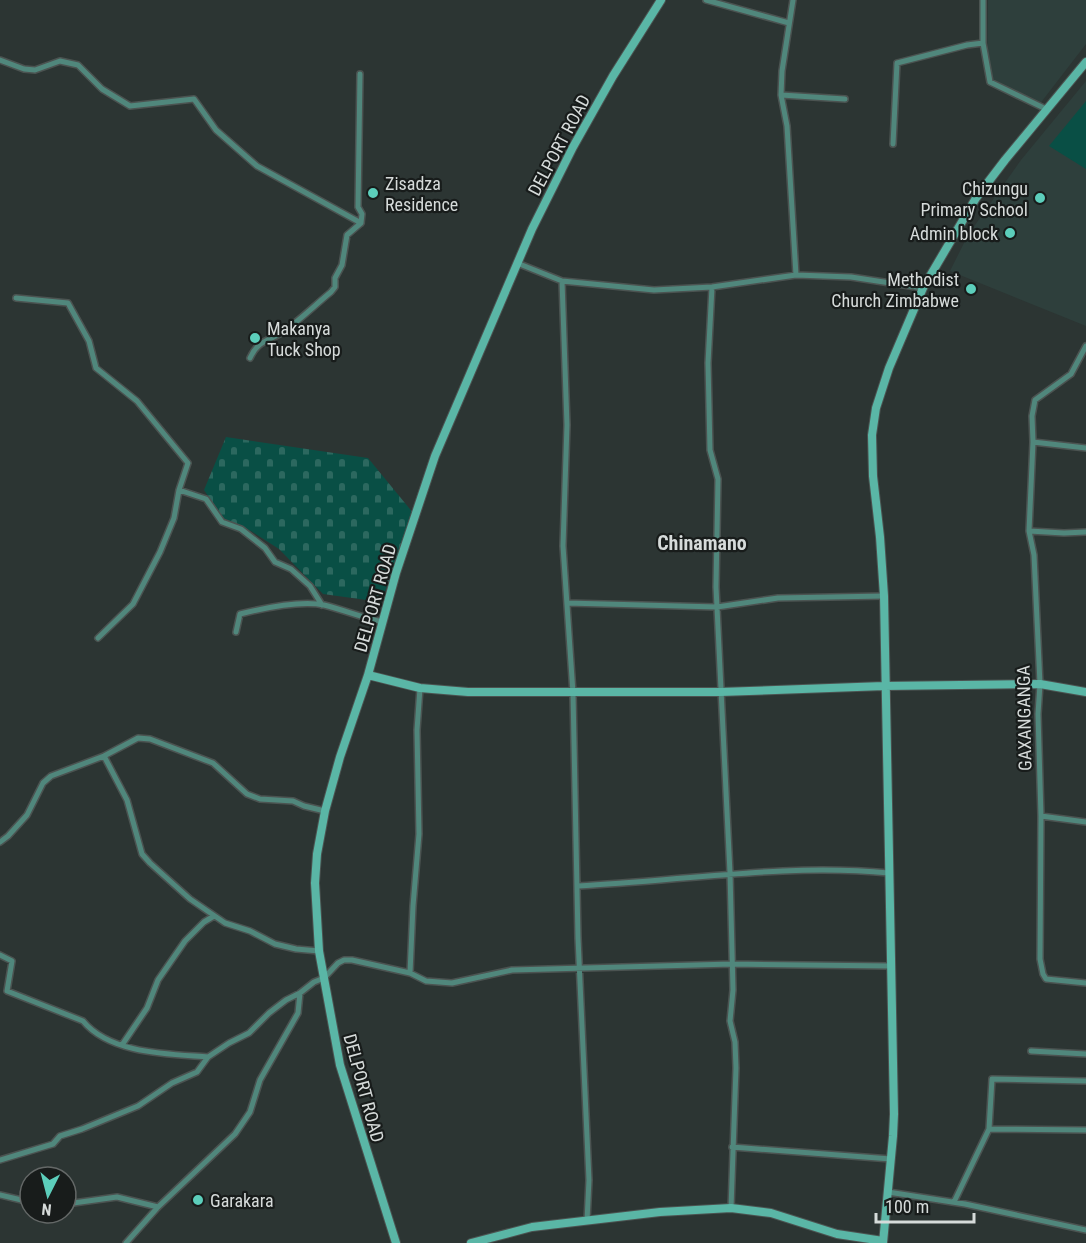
<svg xmlns="http://www.w3.org/2000/svg" width="1086" height="1243" font-family="'Roboto Condensed',sans-serif">
<style>
.built{fill:#2e3f3c}
.cemetery{fill:url(#cemetery-stones)}
.pitch{fill:#094f45}
.lines{fill:none;stroke-linecap:round;stroke-linejoin:round}
.street-casing{stroke:#4b5351;stroke-width:8}
.secondary-casing{stroke:#4b5351;stroke-width:10}
.street{stroke:#50877c;stroke-width:5}
.secondary{stroke:#5ab6a6;stroke-width:8}
.poi-dot{fill:#5ccebb;stroke:#181c1b;stroke-width:2}
.labels{text-anchor:middle;dominant-baseline:central;stroke-width:4.5;stroke-linejoin:round;paint-order:stroke}
.street-label{font-size:18px;fill:#d6dbda;stroke:#181c1b}
.poi-label{font-size:18px;fill:#d6dbda;stroke:#181c1b;text-anchor:start}
.neighbourhood-label{font-size:20px;font-weight:bold;fill:#d6dbda;stroke:#181c1b}
</style>
<defs>
<pattern id="cemetery-stones" width="16" height="16" patternUnits="userSpaceOnUse" patternTransform="scale(1.5)"><rect width="16" height="16" fill="#094f45"/><path d="M2 7V4a2 2 0 0 1 4 0v3zM10 15v-3a2 2 0 0 1 4 0v3z" fill="#2c685f"/></pattern>
</defs>
<rect width="100%" height="100%" fill="#2c3533"/>
<path class="built" d="M 988,0 L 1086,0 L 1086,44 L 1039,105 L 990,84 L 987,69 Z
M 1086,81 L 1086,326 L 950,271 L 968,235 L 1021,160 Z"/>
<path class="cemetery" d="M 226,437 L 368,458 L 414,514 L 381,602 L 323,594 L 279,549 L 251,531 L 223,518 L 204,490 Z"/>
<path class="pitch" d="M 1086,101 L 1086,169 L 1049,146 Z"/>
<g class="lines">
<defs>
<path id="street" d="M 706,0 L 789,23
M 793,0 L 782,71 L 781,95 L 787,126 L 796,275
M 983,0 L 983,43 L 990,82 L 1046,109
M 0,60 L 24,69 L 35,70 L 60,61 L 78,65 L 102,89 L 130,106 L 194,99 L 216,130 L 257,166 L 361,223
M 781,95 L 845,99
M 893,144 L 897,63 L 967,45 L 983,43
M 517,263 L 562,281 L 654,290 L 712,287 L 796,275 L 851,277 L 923,288
M 562,281 L 567,425 L 563,546 L 573,693 L 578,938 L 589,1180 L 587,1221
M 712,287 L 708,363 L 710,450 L 718,479 L 716,587 L 730,873 L 733,990 L 730,1021 L 735,1042 L 736,1068 L 731,1208
M 16,298 L 68,303 L 89,341 L 96,368 L 137,401 L 188,463 L 179,490 L 174,518 L 160,552 L 133,604 L 98,638
M 1086,346 L 1071,374 L 1035,400 L 1032,416 L 1033,442 L 1029,531 L 1034,555 L 1040,684 L 1038,714 L 1041,816 L 1040,959 L 1043,974 L 1046,979 L 1086,983
M 250,358 C 259,339 268,342 283,332 C 300,320 315,305 331,292 L 335,287 L 335,278 L 342,265 L 347,235 L 361,223 L 362,214 L 358,207 L 360,74
M 1033,442 L 1086,448
M 179,490 L 206,499 L 222,522 L 241,529 L 265,548 L 275,562 L 291,569 L 310,586 L 322,605
M 1029,531 L 1064,533 L 1086,532
M 567,603 L 717,607 L 778,598 L 884,596
M 236,632 L 240,614 C 264,608 300,600 324,605 C 344,610 363,618 383,622
M 104,756 L 127,800 L 142,854 L 150,863 L 190,899 L 225,923 L 250,931 L 275,944 L 296,949 L 319,951
M 1041,816 L 1086,822
M 0,842 L 8,836 L 27,815 L 43,783 L 51,776 L 104,756 L 138,738 L 150,739 L 213,763 L 247,794 L 260,799 L 293,801 L 304,806 L 325,811
M 578,886 C 682,881 785,863 889,873
M 0,955 L 12,961 L 7,991 L 83,1021 C 110,1054 169,1054 208,1057
M 410,973 L 413,906 L 419,834 L 417,730 L 420,688
M 122,1045 L 147,1008 L 158,980 L 185,941 L 204,922 L 214,916
M 1031,1051 L 1086,1054
M 989,1129 L 992,1079 L 1086,1081
M 732,1147 L 891,1159
M 0,1160 L 53,1144 L 60,1136 L 82,1129 L 138,1106 L 172,1083 L 197,1072 L 208,1057 L 229,1043 L 249,1033 L 269,1013 L 286,1000 L 300,993 L 314,982 L 324,978 L 338,963 L 344,960 L 352,960 L 410,973 L 426,981 L 452,983 L 512,970 L 732,964 L 890,966
M 888,1192 L 965,1204 L 1086,1230
M 0,1195 L 30,1202
M 954,1202 L 989,1129 L 1086,1130
M 66,1204 L 117,1197 L 158,1207
M 126,1243 L 158,1207 L 235,1134 L 250,1112 L 260,1080 L 298,1013 L 300,993"/>
<path id="secondary" d="M 368,675 L 420,688 L 468,692 L 720,692 L 884,686 L 1040,684 L 1086,692
M 396,1243 L 340,1065 L 319,951 L 315,883 L 317,854 L 325,811 L 340,757 L 368,675 L 396,573 L 435,456 L 532,229 L 573,147 L 613,76 L 661,0
M 471,1243 L 532,1227 L 660,1212 L 731,1208 L 771,1213 L 837,1234 L 883,1241
M 883,1243 L 893,1136 L 894,1114 L 884,596 L 880,537 L 873,476 L 872,435 L 876,408 L 889,368 L 923,288 L 976,198 L 1005,160 L 1086,62"/>
</defs>
<use href="#street" class="street-casing"/>
<use href="#secondary" class="secondary-casing"/>
<use href="#street" class="street"/>
<use href="#secondary" class="secondary"/>
</g>
<g class="poi-dot">
<circle cx="373" cy="193" r="6"/>
<circle cx="1040" cy="198" r="6"/>
<circle cx="1010" cy="233" r="6"/>
<circle cx="971" cy="289" r="6"/>
<circle cx="255" cy="338" r="6"/>
<circle cx="198" cy="1200" r="6"/>
</g>
<g class="labels">
<g class="street-label">
<text transform="translate(559 145) rotate(-62)">DELPORT ROAD</text>
<text transform="translate(375 598) rotate(-74)">DELPORT ROAD</text>
<text transform="translate(1024 718) rotate(-91)">GAXANGANGA</text>
<text transform="translate(364 1088) rotate(75)">DELPORT ROAD</text>
</g>
<g class="poi-label">
<text x="385" y="183">Zisadza<tspan x="385" dy="21">Residence</tspan></text>
<text x="1028" y="188" text-anchor="end">Chizungu<tspan x="1028" dy="21">Primary School</tspan></text>
<text x="998" y="233" text-anchor="end">Admin block</text>
<text x="959" y="279" text-anchor="end">Methodist<tspan x="959" dy="21">Church Zimbabwe</tspan></text>
<text x="267" y="328">Makanya<tspan x="267" dy="21">Tuck Shop</tspan></text>
<text x="210" y="1200">Garakara</text>
</g>
<g class="neighbourhood-label">
<text x="702" y="543">Chinamano</text>
</g>
</g>
<g transform="translate(48 1195) rotate(186)"><circle r="28" fill="#181c1b" stroke="#646867" stroke-width="1.5"/>
<path d="M0-4.5L10 22L0 15L-10 22Z" fill="#5ccebb"/>
<text y="-9" font-size="16" font-weight="bold" text-anchor="middle" fill="#d6dbda">N</text>
</g>
<path d="M876 1213v9h98v-9" fill="none" stroke="#d6dbda" stroke-width="3"/>
<text x="885" y="1213" font-size="18" fill="#d6dbda" stroke="#181c1b" stroke-width="4.5" paint-order="stroke">100 m</text>
</svg>
